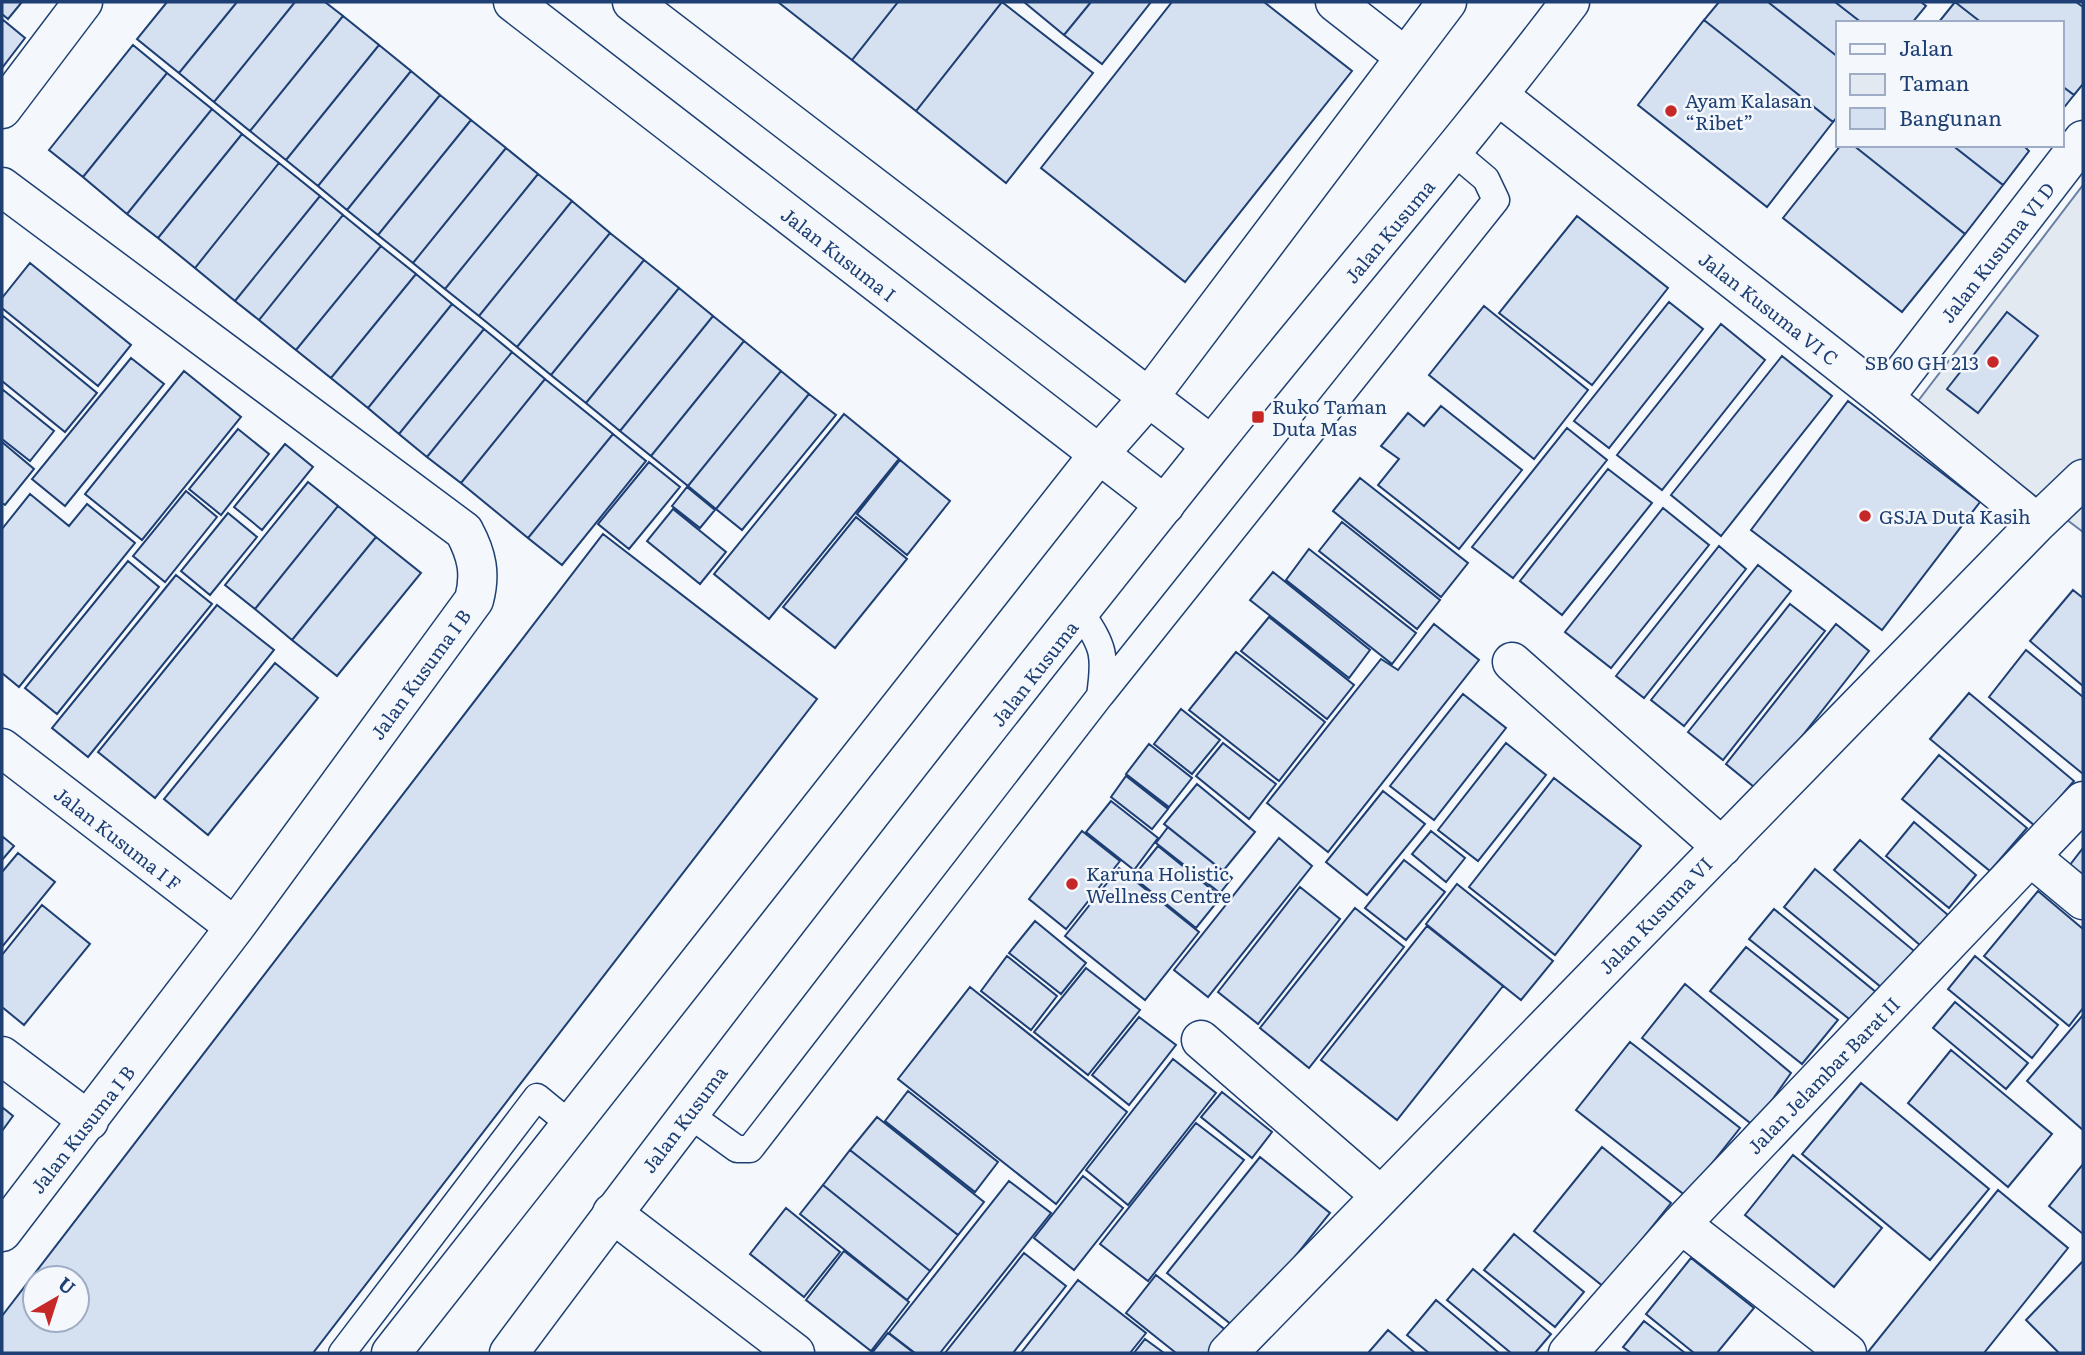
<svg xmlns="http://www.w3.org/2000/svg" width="2085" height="1355" font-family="Literata,serif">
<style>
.green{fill:#e3e9f0;stroke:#687fa3;stroke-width:2}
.building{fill:#d5e0f0;stroke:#1d3f73;stroke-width:2;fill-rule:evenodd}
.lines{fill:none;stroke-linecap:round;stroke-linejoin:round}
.lane-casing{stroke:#1d3f73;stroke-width:29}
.street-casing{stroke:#1d3f73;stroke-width:41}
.secondary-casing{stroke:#1d3f73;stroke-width:41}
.lane{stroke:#f4f7fb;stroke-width:26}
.street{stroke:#f4f7fb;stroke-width:38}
.secondary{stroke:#f4f7fb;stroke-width:38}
.poi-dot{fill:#c62828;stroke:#f4f7fb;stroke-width:2.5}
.labels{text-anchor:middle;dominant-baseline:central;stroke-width:5;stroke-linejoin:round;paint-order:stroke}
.poi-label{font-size:19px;fill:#1d3f73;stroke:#f4f7fb;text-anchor:start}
.street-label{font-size:19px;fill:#1d3f73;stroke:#f4f7fb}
</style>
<rect width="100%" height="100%" fill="#f4f7fb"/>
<path class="green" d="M 2083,185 L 2083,532 L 1915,405 Z"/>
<path class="building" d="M 2,2 L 22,2 L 8,19 L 2,14 Z
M 167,2 L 237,2 L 179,73 L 137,39 Z
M 237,2 L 295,2 L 214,102 L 179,73 Z
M 295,2 L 325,2 L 343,16 L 250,131 L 214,102 Z
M 778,2 L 898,2 L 852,60 Z
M 898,2 L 1002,2 L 916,111 L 852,60 Z
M 1002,2 L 1093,73 L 1006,183 L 916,111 Z
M 1024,2 L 1091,2 L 1064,35 Z
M 1091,2 L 1151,2 L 1102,64 L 1064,35 Z
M 1172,2 L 1264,2 L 1352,71 L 1185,282 L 1041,168 Z
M 1719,2 L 1768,2 L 1838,57 L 1838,116 L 1833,122 L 1704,20 Z
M 1768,2 L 1835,2 L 1862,23 L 1838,23 L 1838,57 Z
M 1835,2 L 1921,2 L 1926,6 L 1912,23 L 1862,23 Z
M 1955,2 L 1982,23 L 1938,23 Z
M 1955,2 L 2076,2 L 2083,7 L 2083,84 L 2074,95 L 2062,86 L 2062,23 L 1982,23 Z
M 343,16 L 379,45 L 286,160 L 250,131 Z
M 2,19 L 25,38 L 2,68 Z
M 1704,20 L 1833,122 L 1767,207 L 1638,105 Z
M 133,45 L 167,73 L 83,177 L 49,150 Z
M 379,45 L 411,71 L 318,186 L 286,160 Z
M 411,71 L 440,95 L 347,210 L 318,186 Z
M 167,73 L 212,109 L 127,214 L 83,177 Z
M 2062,86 L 2074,95 L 2062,110 Z
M 440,95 L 471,120 L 378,235 L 347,210 Z
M 212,109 L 242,134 L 158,238 L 127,214 Z
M 471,120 L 506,148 L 413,263 L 378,235 Z
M 242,134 L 279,163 L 195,268 L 158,238 Z
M 1841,145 L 1853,145 L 1965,234 L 1902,312 L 1783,218 Z
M 1853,145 L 1952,145 L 2003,185 L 1965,234 Z
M 1952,145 L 2023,145 L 2029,151 L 2003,185 Z
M 506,148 L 538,174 L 445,289 L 413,263 Z
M 279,163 L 320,196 L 235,301 L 195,268 Z
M 538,174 L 572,201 L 479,316 L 445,289 Z
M 320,196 L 343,215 L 259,320 L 235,301 Z
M 572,201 L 610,233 L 517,347 L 479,316 Z
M 343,215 L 381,246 L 296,350 L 259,320 Z
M 1577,216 L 1668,288 L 1592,385 L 1499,313 Z
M 610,233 L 644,260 L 551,375 L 517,347 Z
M 381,246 L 416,274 L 331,378 L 296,350 Z
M 644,260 L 679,288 L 586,403 L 551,375 Z
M 30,263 L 131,345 L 98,386 L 2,308 L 2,298 Z
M 416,274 L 452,304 L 368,408 L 331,378 Z
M 679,288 L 713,316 L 620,431 L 586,403 Z
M 1669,302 L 1703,329 L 1609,448 L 1574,421 Z
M 452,304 L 484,329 L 399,434 L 368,408 Z
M 1484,306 L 1588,390 L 1534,459 L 1429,375 Z
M 2007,312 L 2038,336 L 1978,413 L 1947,389 Z
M 2,315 L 97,393 L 65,432 L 2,381 Z
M 713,316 L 744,341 L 651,456 L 620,431 Z
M 1721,324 L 1765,360 L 1662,490 L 1617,455 Z
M 484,329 L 512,352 L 427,457 L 399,434 Z
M 744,341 L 781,371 L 688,486 L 651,456 Z
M 512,352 L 545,379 L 461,483 L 427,457 Z
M 1782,356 L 1832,396 L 1721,536 L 1671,495 Z
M 131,358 L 164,384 L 65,506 L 32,479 Z
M 184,371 L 241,417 L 142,540 L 85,494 Z
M 781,371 L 809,394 L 716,509 L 688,486 Z
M 545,379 L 613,434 L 528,538 L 461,483 Z
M 2,389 L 54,431 L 30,461 L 2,439 Z
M 809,394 L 836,415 L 742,530 L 716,509 Z
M 1848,401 L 1980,502 L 1882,630 L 1751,530 Z
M 1441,406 L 1522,470 L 1459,549 L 1378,485 L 1399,459 L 1381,446 L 1408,413 L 1424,426 Z
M 844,414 L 899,459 L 769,619 L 714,574 Z
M 1567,428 L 1607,460 L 1513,578 L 1472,547 Z
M 238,429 L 269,454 L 221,515 L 189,489 Z
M 613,434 L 646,461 L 562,565 L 528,538 Z
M 2,442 L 34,469 L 5,505 L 2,503 Z
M 285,444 L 313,467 L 262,530 L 234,507 Z
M 900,460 L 950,501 L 907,555 L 857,514 Z
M 649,462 L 680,487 L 629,549 L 598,524 Z
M 1608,469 L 1652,503 L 1562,615 L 1520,581 Z
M 1360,478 L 1468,563 L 1441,597 L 1333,511 Z
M 308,482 L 338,506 L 255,609 L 225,585 Z
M 687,487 L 715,510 L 700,528 L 672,506 Z
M 186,491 L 217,517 L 165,582 L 133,556 Z
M 30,494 L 69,526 L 87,504 L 135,543 L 19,687 L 2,673 L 2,529 Z
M 338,506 L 376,537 L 292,640 L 255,609 Z
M 1663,508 L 1709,545 L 1611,668 L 1565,632 Z
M 673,509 L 726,552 L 700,584 L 647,541 Z
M 228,513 L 257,537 L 210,595 L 181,571 Z
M 856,517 L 907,559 L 835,648 L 783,607 Z
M 1342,522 L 1440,600 L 1417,629 L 1319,551 Z
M 603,534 L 817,699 L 313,1353 L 2,1353 L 2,1316 ZM 35,1278 L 77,1278 L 77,1320 L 35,1320 Z
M 376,537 L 421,573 L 337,676 L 292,640 Z
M 1719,546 L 1746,569 L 1644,698 L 1616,676 Z
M 1309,549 L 1416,633 L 1392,664 L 1286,580 Z
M 128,561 L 159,587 L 57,714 L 25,688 Z
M 1758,565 L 1791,591 L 1684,726 L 1651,700 Z
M 1273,572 L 1370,650 L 1349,678 L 1250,600 Z
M 176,575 L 212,604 L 88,757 L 52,728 Z
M 2073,590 L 2083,598 L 2083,686 L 2030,641 Z
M 1790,604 L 1825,631 L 1723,760 L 1688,732 Z
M 217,605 L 274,650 L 155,798 L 98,752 Z
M 1269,617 L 1354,685 L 1327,719 L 1241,651 Z
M 1434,624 L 1479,660 L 1328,852 L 1267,803 L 1381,659 L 1398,670 Z
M 1836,624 L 1869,651 L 1759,791 L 1726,764 Z
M 2026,650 L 2083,697 L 2083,774 L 1989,697 Z
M 1236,652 L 1325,722 L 1279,781 L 1189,710 Z
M 275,663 L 318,698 L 208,835 L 164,799 Z
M 1969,693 L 2074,781 L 2035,826 L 1930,739 Z
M 1463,694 L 1506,728 L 1434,820 L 1390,786 Z
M 1181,709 L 1220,740 L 1192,774 L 1154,744 Z
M 1223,743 L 1276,784 L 1249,819 L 1196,776 Z
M 1506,743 L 1546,775 L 1478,861 L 1438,830 Z
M 1149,744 L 1192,778 L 1169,807 L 1126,774 Z
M 1939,755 L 2027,828 L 1990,871 L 1902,799 Z
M 1126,776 L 1168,809 L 1152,829 L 1111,797 Z
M 1554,778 L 1641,846 L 1555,955 L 1469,887 Z
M 1197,784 L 1255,832 L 1223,871 L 1164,824 Z
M 1383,791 L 1425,824 L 1367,895 L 1326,862 Z
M 1111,801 L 1158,838 L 1134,870 L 1086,832 Z
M 1914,822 L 1976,875 L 1949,908 L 1886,856 Z
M 1168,827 L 1232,878 L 1220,893 L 1156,843 Z
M 1082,831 L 1120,861 L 1066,929 L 1029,899 Z
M 1431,831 L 1465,858 L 1446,882 L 1412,854 Z
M 2,836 L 14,846 L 2,860 Z
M 1279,838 L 1312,866 L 1208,997 L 1174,970 Z
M 1860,840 L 1948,915 L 1921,946 L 1834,870 Z
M 1158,846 L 1221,897 L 1196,928 L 1133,877 Z
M 2083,848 L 2083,884 L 2066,870 Z
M 18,853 L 55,882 L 2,947 L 2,872 Z
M 1404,860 L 1445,892 L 1406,940 L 1365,908 Z
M 1119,868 L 1199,932 L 1145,1000 L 1065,936 Z
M 1815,869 L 1919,955 L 1887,992 L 1784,907 Z
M 1457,884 L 1553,961 L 1521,1000 L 1426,924 Z
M 1300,887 L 1340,919 L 1258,1024 L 1218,992 Z
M 2038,891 L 2083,929 L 2083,1008 L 2069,1026 L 1984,956 Z
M 42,905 L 90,944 L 24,1025 L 2,1007 L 2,955 Z
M 1355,908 L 1404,947 L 1309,1068 L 1260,1028 Z
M 1774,909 L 1882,997 L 1858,1026 L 1749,939 Z
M 1035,921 L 1086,963 L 1061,994 L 1009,953 Z
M 1427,926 L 1503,986 L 1397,1120 L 1321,1060 Z
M 1746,947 L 1838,1020 L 1802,1064 L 1710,991 Z
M 1007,956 L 1057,996 L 1031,1030 L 981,991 Z
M 1975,956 L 2058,1025 L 2032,1058 L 1948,989 Z
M 1086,968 L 1140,1010 L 1088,1075 L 1034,1032 Z
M 1685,984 L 1791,1073 L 1754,1126 L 1642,1038 Z
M 970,987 L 1127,1112 L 1056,1204 L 898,1079 Z
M 1955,1002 L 2028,1063 L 2006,1089 L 1933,1028 Z
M 2083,1015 L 2083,1130 L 2027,1081 Z
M 1139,1017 L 1176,1045 L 1129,1105 L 1092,1075 Z
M 1630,1042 L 1740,1128 L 1686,1196 L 1576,1110 Z
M 1951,1050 L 2052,1134 L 2008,1187 L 1908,1103 Z
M 1173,1059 L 1216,1093 L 1128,1205 L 1086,1170 Z
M 1861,1083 L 1989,1189 L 1930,1260 L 1802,1154 Z
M 908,1091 L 998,1162 L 975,1192 L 885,1121 Z
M 1222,1092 L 1272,1132 L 1252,1158 L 1201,1117 Z
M 2,1107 L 13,1116 L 2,1131 Z
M 877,1117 L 984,1202 L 958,1235 L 850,1150 Z
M 1196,1123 L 1244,1160 L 1148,1281 L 1100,1244 Z
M 1602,1147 L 1671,1203 L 1604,1287 L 1534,1231 Z
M 850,1150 L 958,1235 L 930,1271 L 823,1185 Z
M 1793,1155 L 1882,1228 L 1834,1287 L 1745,1215 Z
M 1260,1157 L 1330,1213 L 1237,1329 L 1167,1273 Z
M 2083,1164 L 2083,1234 L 2049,1206 Z
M 1083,1176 L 1123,1208 L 1074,1270 L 1034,1238 Z
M 1009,1181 L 1051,1213 L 940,1353 L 915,1353 L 889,1333 Z
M 823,1185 L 930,1271 L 907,1300 L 800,1214 Z
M 1998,1190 L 2068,1248 L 1984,1353 L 1871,1353 L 1868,1352 Z
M 786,1208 L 840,1252 L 804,1297 L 750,1254 Z
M 1514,1234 L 1584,1292 L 1555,1327 L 1484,1270 Z
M 844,1251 L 909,1302 L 871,1351 L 806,1300 Z
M 1024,1253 L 1066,1286 L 1013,1353 L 945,1353 Z
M 1691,1258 L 1754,1308 L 1717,1353 L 1694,1353 L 1646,1314 Z
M 2083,1261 L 2083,1353 L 2059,1353 L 2026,1320 Z
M 1473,1269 L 1551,1334 L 1535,1353 L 1511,1353 L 1447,1300 Z
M 1156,1275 L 1228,1332 L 1211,1353 L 1176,1353 L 1126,1313 Z
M 1078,1280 L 1146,1333 L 1130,1353 L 1021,1353 Z
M 1436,1300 L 1499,1353 L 1429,1353 L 1407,1335 Z
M 1644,1321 L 1685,1353 L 1631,1353 L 1623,1347 Z
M 1388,1330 L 1415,1353 L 1368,1353 Z
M 888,1333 L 914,1353 L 872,1353 Z
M 1145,1339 L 1164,1353 L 1134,1353 Z"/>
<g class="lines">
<defs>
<path id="lane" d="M 1101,695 L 1496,200 L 1486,179 L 1454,152
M 687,1113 L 737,1149 L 750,1149 L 1100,696 C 1106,655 1104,647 1081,613
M 342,1353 L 537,1097 L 571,1125"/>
<path id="street" d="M 513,2 L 1165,505
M 632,2 L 1211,445
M 1335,2 L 1404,56
M 1499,96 L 1884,398 L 2037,523
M 2,109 L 83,2
M 2,187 L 464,531 C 477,555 481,574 474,600 L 235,927 L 2,1232
M 1884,398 L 2083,140
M 1512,662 L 1722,847
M 2,748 L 235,927
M 2031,857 L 2083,900
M 1201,1040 L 1381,1196
M 2,1056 L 89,1121
M 612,1213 L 795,1353
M 1681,1224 L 1847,1353
M 1228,1353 L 2037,523 L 2083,479
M 1568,1353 L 1681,1224 L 2083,801"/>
<path id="secondary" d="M 391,1353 L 1099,454 L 1149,397 L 1447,2
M 509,1353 C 737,1046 973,744 1212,445 C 1330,296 1456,153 1570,2"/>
</defs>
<use href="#lane" class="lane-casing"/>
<use href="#street" class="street-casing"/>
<use href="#secondary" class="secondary-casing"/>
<use href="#lane" class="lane"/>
<use href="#street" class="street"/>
<use href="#secondary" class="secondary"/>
</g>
<g class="poi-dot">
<circle cx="1671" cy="111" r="7"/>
<circle cx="1993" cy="362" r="7"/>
<rect x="1251" y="410" width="14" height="14" rx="3.5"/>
<circle cx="1865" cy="516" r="7"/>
<circle cx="1072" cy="884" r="7"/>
</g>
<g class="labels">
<g class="poi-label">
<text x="1685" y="100">Ayam Kalasan<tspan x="1685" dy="22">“Ribet”</tspan></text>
<text x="1979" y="362" text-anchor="end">SB 60 GH 213</text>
<text x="1272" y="406">Ruko Taman<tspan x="1272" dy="22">Duta Mas</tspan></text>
<text x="1879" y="516">GSJA Duta Kasih</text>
<text x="1086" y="873">Karuna Holistic<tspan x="1086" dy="22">Wellness Centre</tspan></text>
</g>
<g class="street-label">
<text transform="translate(1389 231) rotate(-50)">Jalan Kusuma</text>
<text transform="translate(1997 252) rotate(-52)">Jalan Kusuma VI D</text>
<text transform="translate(839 254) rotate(38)">Jalan Kusuma I</text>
<text transform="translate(1769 308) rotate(38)">Jalan Kusuma VI C</text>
<text transform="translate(1034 673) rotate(-52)">Jalan Kusuma</text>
<text transform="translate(420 674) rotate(-54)">Jalan Kusuma I B</text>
<text transform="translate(118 838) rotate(38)">Jalan Kusuma I F</text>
<text transform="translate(1655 915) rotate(-46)">Jalan Kusuma VI</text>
<text transform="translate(1823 1075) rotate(-46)">Jalan Jelambar Barat II</text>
<text transform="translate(684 1119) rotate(-53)">Jalan Kusuma</text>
<text transform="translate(82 1129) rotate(-52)">Jalan Kusuma I B</text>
</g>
</g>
<rect width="2085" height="1355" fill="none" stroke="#1d3f73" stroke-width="7"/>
<rect x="1836" y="21" width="228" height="126" fill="#f4f7fb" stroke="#9eadc5" stroke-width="2"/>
<rect x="1850" y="44" width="35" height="10" fill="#f4f7fb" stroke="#9eadc5" stroke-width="2"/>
<text x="1899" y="56" font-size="21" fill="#1d3f73">Jalan</text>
<rect x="1850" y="74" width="35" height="21" fill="#e3e9f0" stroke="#9eadc5" stroke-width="2"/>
<text x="1899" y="91" font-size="21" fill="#1d3f73">Taman</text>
<rect x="1850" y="108" width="35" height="21" fill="#d5e0f0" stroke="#9eadc5" stroke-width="2"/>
<text x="1899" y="126" font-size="21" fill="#1d3f73">Bangunan</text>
<g transform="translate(56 1299) rotate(39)"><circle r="33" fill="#f4f7fb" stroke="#9eadc5" stroke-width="2"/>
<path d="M0-5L12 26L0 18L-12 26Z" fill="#c62828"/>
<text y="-10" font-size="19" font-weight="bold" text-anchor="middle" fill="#1d3f73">U</text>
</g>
</svg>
